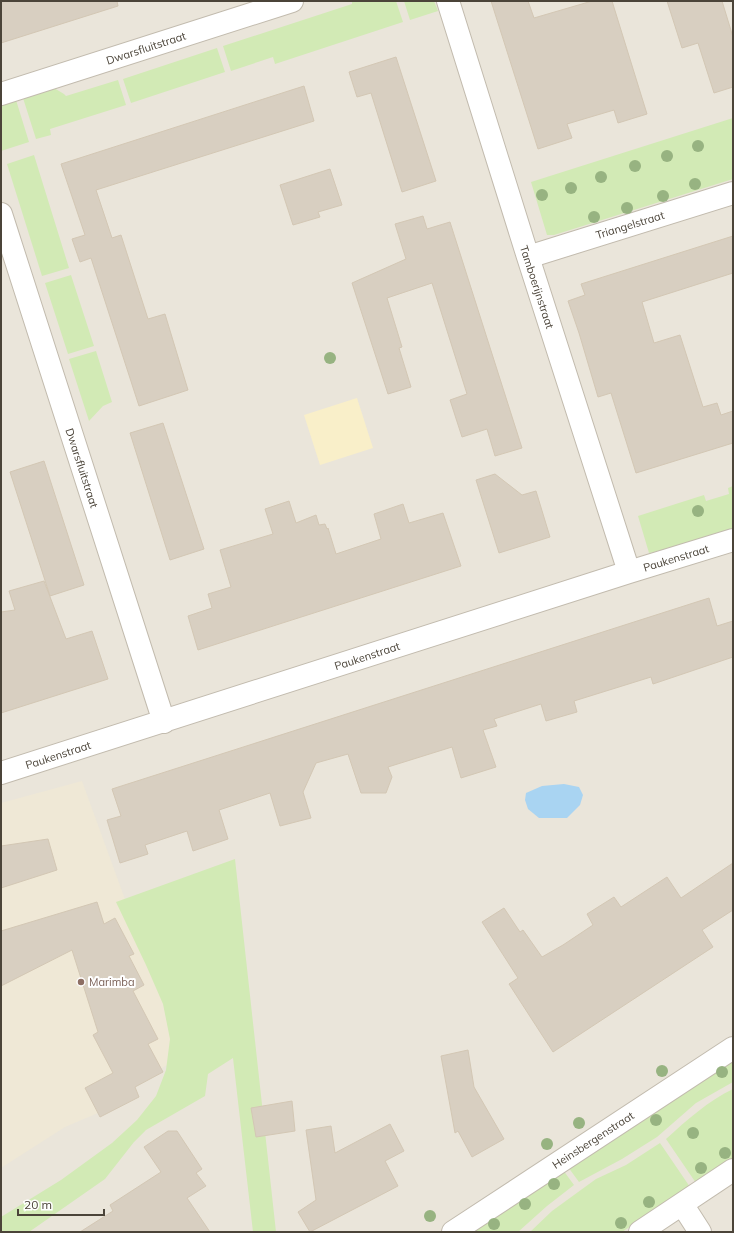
<svg xmlns="http://www.w3.org/2000/svg" width="734" height="1233" font-family="Mulish,sans-serif">
<style>
.residential{fill:#eae5da}
.education{fill:#efe8d6}
.green{fill:#d2eab5}
.sand{fill:#f9efc9}
.water{fill:#a9d4f2}
.building{fill:#d8cfc1;stroke:#d3c7b4}
.lines{fill:none;stroke-linecap:round;stroke-linejoin:round}
.minor-casing{stroke:#c2bbae;stroke-width:24}
.minor{stroke:#fff;stroke-width:22}
.tree{fill:#97b381}
.education-dot{fill:#8d6e63;stroke:#fff;stroke-width:1.5}
.labels{text-anchor:middle;dominant-baseline:central;stroke-width:4;stroke-linejoin:round;paint-order:stroke}
.street-label{font-size:11px;fill:#4b4439;stroke:#fff}
.education-label{font-size:11px;fill:#785e54;stroke:#fff;text-anchor:start}
</style>
<rect width="100%" height="100%" fill="#f6f3ec"/>
<path class="residential" d="M 1,1 L 733,1 L 733,1232 L 1,1232 Z"/>
<path class="education" d="M 82,781 L 130,913 L 193,1050 L 133,1085 L 138,1096 L 65,1127 L 1,1168 L 1,803 Z"/>
<path class="green" d="M 352,1 L 396,1 L 403,22 L 275,64 L 273,57 L 231,71 L 223,46 L 352,4 Z
M 404,1 L 434,1 L 438,11 L 410,20 Z
M 217,48 L 225,72 L 131,103 L 123,79 Z
M 118,80 L 126,105 L 50,129 L 51,135 L 36,139 L 23,98 L 54,88 L 64,94 L 66,96 Z
M 16,100 L 29,142 L 1,151 L 1,106 Z
M 733,118 L 733,179 L 554,235 L 547,235 L 531,182 Z
M 34,155 L 69,268 L 42,276 L 7,164 Z
M 71,275 L 94,346 L 68,354 L 45,283 Z
M 96,351 L 112,402 L 103,406 L 89,421 L 69,359 Z
M 733,486 L 733,528 L 663,551 L 649,553 L 638,516 L 704,495 L 706,501 L 729,494 L 728,488 Z
M 235,859 L 276,1232 L 253,1232 L 233,1058 L 208,1074 L 205,1096 L 146,1130 L 134,1142 L 105,1179 L 29,1232 L 1,1232 L 1,1217 L 61,1180 L 112,1143 L 137,1120 L 156,1096 L 166,1070 L 170,1039 L 163,1004 L 146,965 L 116,902 Z
M 733,1057 L 733,1082 L 696,1103 L 657,1137 L 622,1159 L 579,1182 L 568,1167 Z
M 733,1089 L 733,1159 L 696,1183 L 666,1139 C 687,1120 708,1101 733,1089 Z
M 660,1143 L 690,1187 L 622,1232 L 530,1232 L 552,1211 L 596,1179 L 626,1165 Z
M 563,1170 L 574,1185 L 547,1206 L 518,1232 L 469,1232 Z"/>
<path class="sand" d="M 357,398 L 373,448 L 320,465 L 304,415 Z"/>
<path class="water" d="M 564,784 L 579,787 L 583,795 L 580,805 L 567,818 L 539,818 L 528,809 L 525,800 L 526,793 L 542,786 Z"/>
<path class="building" d="M 1,1 L 117,1 L 118,6 L 1,43 Z
M 491,1 L 528,1 L 534,18 L 592,1 L 612,1 L 647,114 L 618,123 L 614,110 L 567,124 L 572,138 L 538,149 Z
M 667,1 L 722,1 L 733,37 L 733,87 L 714,93 L 698,43 L 682,48 Z
M 396,57 L 436,181 L 402,192 L 371,93 L 357,97 L 349,72 Z
M 304,86 L 314,121 L 96,190 L 112,238 L 121,235 L 148,319 L 165,314 L 188,390 L 139,406 L 91,258 L 80,262 L 72,239 L 85,235 L 61,164 Z
M 330,169 L 342,205 L 318,212 L 320,217 L 293,225 L 280,185 Z
M 423,216 L 427,229 L 450,222 L 522,448 L 495,456 L 487,429 L 462,437 L 450,400 L 467,394 L 432,283 L 387,298 L 402,347 L 399,348 L 411,387 L 388,394 L 352,283 L 406,259 L 395,224 Z
M 733,236 L 733,273 L 642,302 L 654,343 L 680,335 L 703,407 L 717,403 L 721,415 L 733,411 L 733,443 L 636,473 L 611,393 L 598,397 L 579,333 L 568,301 L 585,295 L 581,284 Z
M 163,423 L 204,549 L 170,560 L 130,433 Z
M 44,461 L 84,585 L 50,596 L 10,472 Z
M 495,474 L 522,495 L 536,491 L 550,537 L 499,553 L 476,480 Z
M 289,501 L 296,523 L 316,515 L 319,525 L 325,524 L 327,529 L 328,528 L 336,554 L 381,539 L 374,514 L 403,504 L 409,523 L 443,513 L 461,566 L 198,650 L 188,616 L 212,608 L 208,594 L 231,587 L 220,550 L 273,534 L 265,509 Z
M 44,581 L 66,639 L 92,631 L 108,679 L 1,713 L 1,612 L 15,610 L 9,591 Z
M 709,598 L 717,626 L 733,621 L 733,657 L 653,684 L 651,677 L 574,701 L 577,712 L 546,721 L 541,704 L 494,719 L 497,726 L 483,730 L 496,767 L 461,778 L 452,747 L 388,767 L 392,777 L 386,793 L 361,793 L 348,754 L 316,763 L 303,792 L 311,818 L 280,826 L 270,793 L 219,810 L 228,839 L 193,851 L 187,831 L 145,845 L 148,854 L 120,863 L 107,820 L 121,816 L 112,789 Z
M 48,839 L 57,870 L 1,888 L 1,846 Z
M 733,863 L 733,910 L 702,930 L 713,947 L 553,1052 L 509,984 L 518,978 L 482,922 L 504,908 L 520,932 L 523,930 L 542,957 L 563,945 L 593,925 L 587,914 L 614,897 L 621,907 L 667,877 L 681,898 Z
M 97,902 L 104,924 L 115,918 L 134,954 L 129,956 L 144,985 L 133,991 L 158,1039 L 148,1044 L 163,1072 L 135,1087 L 139,1097 L 100,1117 L 85,1088 L 113,1073 L 93,1035 L 98,1032 L 72,950 L 1,986 L 1,931 Z
M 468,1050 L 474,1087 L 504,1139 L 472,1157 L 458,1131 L 455,1133 L 441,1056 Z
M 292,1101 L 295,1131 L 256,1137 L 251,1108 Z
M 390,1124 L 404,1151 L 385,1161 L 398,1186 L 310,1232 L 298,1212 L 316,1200 L 306,1130 L 331,1126 L 335,1153 Z
M 168,1131 L 177,1131 L 202,1169 L 196,1173 L 206,1186 L 187,1198 L 210,1232 L 80,1232 L 113,1211 L 110,1205 L 161,1172 L 144,1147 Z"/>
<g class="lines">
<defs>
<path id="minor" d="M 448,1 L 528,257 L 629,572
M 1,94 L 292,1
M 1,214 L 164,722
M 528,257 L 733,193
M 1,773 L 629,572 L 733,540
M 682,1204 L 700,1232
M 453,1232 L 733,1048
M 640,1232 L 733,1170"/>
</defs>
<use href="#minor" class="minor-casing"/>
<use href="#minor" class="minor"/>
</g>
<g class="tree">
<circle cx="698" cy="146" r="6"/>
<circle cx="667" cy="156" r="6"/>
<circle cx="635" cy="166" r="6"/>
<circle cx="601" cy="177" r="6"/>
<circle cx="695" cy="184" r="6"/>
<circle cx="571" cy="188" r="6"/>
<circle cx="542" cy="195" r="6"/>
<circle cx="663" cy="196" r="6"/>
<circle cx="627" cy="208" r="6"/>
<circle cx="594" cy="217" r="6"/>
<circle cx="330" cy="358" r="6"/>
<circle cx="698" cy="511" r="6"/>
<circle cx="662" cy="1071" r="6"/>
<circle cx="722" cy="1072" r="6"/>
<circle cx="656" cy="1120" r="6"/>
<circle cx="579" cy="1123" r="6"/>
<circle cx="693" cy="1133" r="6"/>
<circle cx="547" cy="1144" r="6"/>
<circle cx="725" cy="1153" r="6"/>
<circle cx="701" cy="1168" r="6"/>
<circle cx="554" cy="1184" r="6"/>
<circle cx="649" cy="1202" r="6"/>
<circle cx="525" cy="1204" r="6"/>
<circle cx="430" cy="1216" r="6"/>
<circle cx="621" cy="1223" r="6"/>
<circle cx="494" cy="1224" r="6"/>
</g>
<circle class="education-dot" cx="81" cy="982" r="4"/>
<g class="labels">
<g class="street-label">
<text transform="translate(146 48) rotate(-18)">Dwarsfluitstraat</text>
<text transform="translate(630 225) rotate(-17)">Triangelstraat</text>
<text transform="translate(537 287) rotate(72)">Tamboerijnstraat</text>
<text transform="translate(82 468) rotate(72)">Dwarsfluitstraat</text>
<text transform="translate(676 558) rotate(-17)">Paukenstraat</text>
<text transform="translate(367 656) rotate(-18)">Paukenstraat</text>
<text transform="translate(58 755) rotate(-18)">Paukenstraat</text>
<text transform="translate(593 1140) rotate(-33)">Heinsbergenstraat</text>
</g>
<g class="education-label">
<text x="89" y="982">Marimba</text>
</g>
</g>
<rect width="734" height="1233" fill="none" stroke="#4b4439" stroke-width="4"/>
<path d="M18 1209v6h86v-6" fill="none" stroke="#4b4439" stroke-width="2"/>
<text x="24" y="1209" font-size="12" fill="#4b4439" stroke="#ffffff" stroke-width="3" paint-order="stroke">20 m</text>
</svg>
